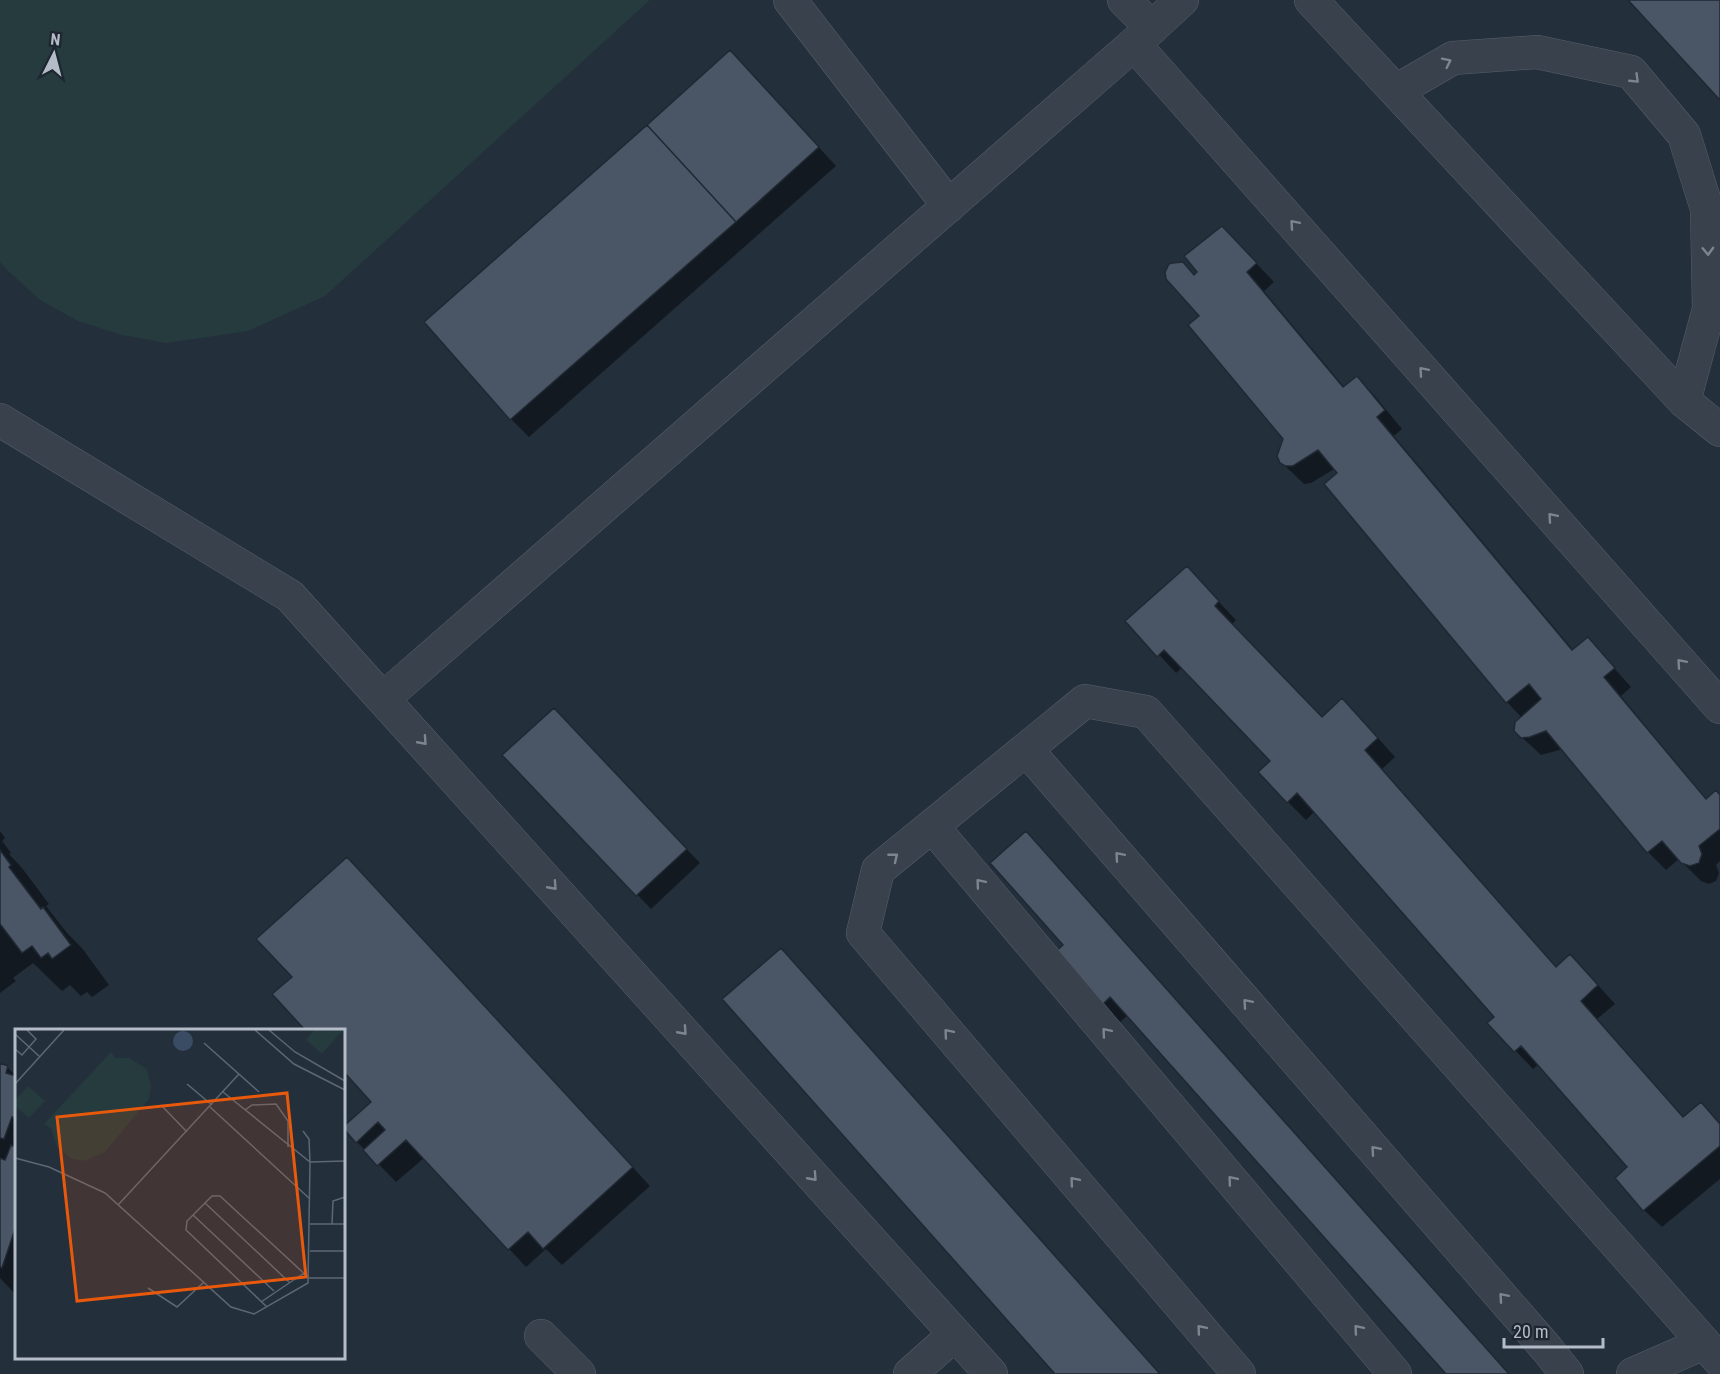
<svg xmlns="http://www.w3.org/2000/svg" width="1720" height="1374" font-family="'Roboto Condensed',sans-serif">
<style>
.green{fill:#263b3d}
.shadow{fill:#0007}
.building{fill:#4a5665;stroke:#1f2833;stroke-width:1.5}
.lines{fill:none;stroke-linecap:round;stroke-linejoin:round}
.minor-casing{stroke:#565f6a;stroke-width:34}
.minor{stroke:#38414c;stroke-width:33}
.oneway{stroke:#7c8590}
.inset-road{fill:none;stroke:#5e6774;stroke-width:1.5}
.view{fill:#e8590c;fill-opacity:0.15;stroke:#e8590c;stroke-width:3}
.inset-edge{fill:none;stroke:#b4bcc7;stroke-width:3}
</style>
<rect width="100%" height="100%" fill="#242f3c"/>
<path class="green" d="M 0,0 L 650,0 L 325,296 L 248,331 L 166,343 L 122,335 L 78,321 L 40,300 L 6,269 L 0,262 Z"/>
<path class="shadow" d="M 748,70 L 836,166 L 529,437 L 511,419 Z
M 1240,246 L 1274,282 L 1264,291 L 1345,388 L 1357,378 L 1375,396 L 1402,429 L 1394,436 L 1574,651 L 1588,639 L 1631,687 L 1621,696 L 1707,800 L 1720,796 L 1720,861 L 1716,865 L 1719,873 L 1716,881 L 1709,884 L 1701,881 L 1679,859 L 1666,870 L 1648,852 L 1563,749 L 1541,755 L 1515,731 L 1522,718 L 1507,702 L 1336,468 L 1311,483 L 1304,484 L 1281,462 L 1284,438 L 1202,316 L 1195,276 Z
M 1187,568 L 1236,620 L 1231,625 L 1322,719 L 1360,718 L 1395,757 L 1382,769 L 1557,968 L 1588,974 L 1615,1004 L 1597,1019 L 1684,1118 L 1701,1104 L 1720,1123 L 1720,1179 L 1662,1227 L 1644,1210 L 1629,1168 L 1539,1064 L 1533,1069 L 1489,1023 L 1496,1017 L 1315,811 L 1306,820 L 1288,802 L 1272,761 L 1183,667 L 1176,673 L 1128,621 Z
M 567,724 L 700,863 L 651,909 L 505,755 Z
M 0,831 L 5,838 L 2,841 L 11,853 L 9,854 L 22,868 L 49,904 L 46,906 L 67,933 L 82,948 L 109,985 L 92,997 L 87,992 L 81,996 L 70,985 L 62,991 L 33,963 L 13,978 L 16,981 L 0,993 Z
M 1026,833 L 1044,851 L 1509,1374 L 1448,1374 L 1128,1015 L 1117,1025 L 1100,1007 L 1065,945 Z
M 365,877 L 650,1186 L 562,1265 L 546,1249 L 526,1267 L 424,1158 L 396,1182 L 357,1142 L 373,1102 L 344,1070 L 344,1030 L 307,1030 L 274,994 L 294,977 Z
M 0,1064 L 7,1067 L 16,1076 L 16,1295 L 0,1278 Z"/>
<path class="building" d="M 1628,0 L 1720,0 L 1720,100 Z
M 730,50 L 819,147 L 736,222 L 647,125 Z
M 647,125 L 736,222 L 510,420 L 424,322 Z
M 1222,226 L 1257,263 L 1247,272 L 1343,387 L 1357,376 L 1385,410 L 1377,417 L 1572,650 L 1588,637 L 1615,668 L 1604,677 L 1706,799 L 1716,790 L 1720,795 L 1720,829 L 1699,846 L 1702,854 L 1699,863 L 1690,866 L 1681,863 L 1662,841 L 1647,853 L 1546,731 L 1530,737 L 1521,738 L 1514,731 L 1515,722 L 1541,699 L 1529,684 L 1506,703 L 1324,484 L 1337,473 L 1318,450 L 1293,466 L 1285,466 L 1280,463 L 1277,456 L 1283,439 L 1188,325 L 1199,316 L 1166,279 L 1165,272 L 1169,264 L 1172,263 L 1183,262 L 1194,275 L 1197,272 L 1184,256 Z
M 1187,566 L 1219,601 L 1215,606 L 1322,717 L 1342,698 L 1378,738 L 1365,750 L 1556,967 L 1570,954 L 1598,985 L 1581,1001 L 1683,1117 L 1701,1102 L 1720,1124 L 1720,1146 L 1643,1211 L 1615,1178 L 1627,1167 L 1521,1046 L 1514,1052 L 1487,1023 L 1494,1017 L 1297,793 L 1287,803 L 1258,772 L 1270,761 L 1164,650 L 1157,657 L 1125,621 Z
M 554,708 L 687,849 L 636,896 L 502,755 Z
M 1026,831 L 1509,1374 L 1446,1374 L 1110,997 L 1099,1008 L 1051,956 L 1063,945 L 990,863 Z
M 0,850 L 11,865 L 9,867 L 41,909 L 43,907 L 71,945 L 52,959 L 48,953 L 41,958 L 32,946 L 22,953 L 0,924 Z
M 347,857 L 633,1167 L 543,1249 L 528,1232 L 508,1250 L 406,1140 L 377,1166 L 363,1150 L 385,1130 L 378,1122 L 356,1143 L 344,1129 L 344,1126 L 371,1102 L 344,1072 L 344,1030 L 305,1030 L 272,994 L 292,977 L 256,939 Z
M 781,948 L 1160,1374 L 1055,1374 L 722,999 Z
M 0,1063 L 8,1066 L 6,1073 L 16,1076 L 16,1118 L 12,1117 L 4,1139 L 0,1138 Z
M 11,1145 L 16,1147 L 16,1217 L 15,1222 L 16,1226 L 2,1268 L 0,1267 L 0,1158 L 5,1160 Z"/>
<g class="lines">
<defs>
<path id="minor" d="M 790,0 L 949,206
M 1124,0 L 1152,28
M 1311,0 L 1684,401 L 1720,430
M 1134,44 L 1720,707
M 1396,91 L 1453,58 L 1537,52 L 1631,72 L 1684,135 L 1707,209 L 1709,309 L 1684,401
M 0,420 L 290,596 L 991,1374
M 384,698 L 1134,44 L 1182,0
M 1026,749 L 1547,1349 L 1567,1374
M 932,826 L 1395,1374
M 541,1336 L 579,1374
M 910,1374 L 955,1334
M 1239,1374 L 863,933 L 878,870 L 1085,701 L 1146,712 L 1720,1361
M 1633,1374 L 1704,1343"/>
</defs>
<use href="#minor" class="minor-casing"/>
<use href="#minor" class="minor"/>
</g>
<defs><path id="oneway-chevron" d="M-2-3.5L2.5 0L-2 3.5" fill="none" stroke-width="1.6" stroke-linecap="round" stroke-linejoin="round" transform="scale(1.5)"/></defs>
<g class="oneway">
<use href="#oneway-chevron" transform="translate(1447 62) rotate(-26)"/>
<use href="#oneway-chevron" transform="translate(1635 79) rotate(44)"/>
<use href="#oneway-chevron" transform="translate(1294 224) rotate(-131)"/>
<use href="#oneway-chevron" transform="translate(1708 251) rotate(88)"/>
<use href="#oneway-chevron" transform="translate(1423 371) rotate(-131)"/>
<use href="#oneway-chevron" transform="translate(1552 517) rotate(-131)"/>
<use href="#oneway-chevron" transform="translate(1681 663) rotate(-131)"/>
<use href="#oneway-chevron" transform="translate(423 741) rotate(48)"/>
<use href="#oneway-chevron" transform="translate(1119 856) rotate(-131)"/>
<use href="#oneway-chevron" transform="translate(894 857) rotate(-39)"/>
<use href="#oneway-chevron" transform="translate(980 883) rotate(-130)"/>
<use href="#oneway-chevron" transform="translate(553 886) rotate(48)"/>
<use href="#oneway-chevron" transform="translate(1247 1003) rotate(-131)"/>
<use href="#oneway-chevron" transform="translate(683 1031) rotate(48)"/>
<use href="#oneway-chevron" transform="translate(1106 1032) rotate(-130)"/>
<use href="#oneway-chevron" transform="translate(948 1033) rotate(-130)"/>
<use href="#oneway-chevron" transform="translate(1375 1150) rotate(-131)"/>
<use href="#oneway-chevron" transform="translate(813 1177) rotate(48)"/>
<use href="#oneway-chevron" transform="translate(1232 1180) rotate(-130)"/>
<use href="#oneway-chevron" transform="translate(1074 1181) rotate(-130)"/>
<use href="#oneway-chevron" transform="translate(1503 1297) rotate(-131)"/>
<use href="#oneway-chevron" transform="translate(1201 1329) rotate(-130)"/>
<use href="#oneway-chevron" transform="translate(1358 1329) rotate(-130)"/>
</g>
<g transform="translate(15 1029)">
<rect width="330" height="330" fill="#242f3c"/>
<path d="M 299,1 L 328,1 L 307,25 L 291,11 ZM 96,23 L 100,29 L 114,29 L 132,40 L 136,57 L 134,70 L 90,123 L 69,132 L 57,130 L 42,118 L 36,99 L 29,95 ZM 13,57 L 30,72 L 14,89 L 0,77 L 0,71 Z" fill="#263b3d"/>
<path d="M158 12a10 10 0 1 1 20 0a10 10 0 1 1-20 0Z" fill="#3a4c64"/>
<path class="inset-road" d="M 240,1 L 279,35 L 330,61M 254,1 L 280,23 L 330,52M 0,5 L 25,28M 189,14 L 244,63M 0,20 L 7,26 L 21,10 L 12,1M 0,55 L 49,1M 172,55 L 197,76M 208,63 L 295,133 L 330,132M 146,76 L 172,103M 195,78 L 295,170M 230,81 L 237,76 L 261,75 L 273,92 L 273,118M 0,129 L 34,138 L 90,164 L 216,278 L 239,285 L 293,254 L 295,133 L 294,110 L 288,102M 190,174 L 274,253M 103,176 L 224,45M 178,186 L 259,262M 295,195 L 330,195M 317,195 L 318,172 L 330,168M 295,222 L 330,222M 133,259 L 162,278 L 189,253M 246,273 L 289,244M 252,278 L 171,201 L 172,192 L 197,167 L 205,167 L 294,249 L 330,249"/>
<path class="view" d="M 272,64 L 291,248 L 62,272 L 42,88 Z"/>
<rect width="330" height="330" class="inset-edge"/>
</g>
<g transform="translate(54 54) rotate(6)" stroke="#1d2631" stroke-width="4.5" paint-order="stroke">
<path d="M0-4.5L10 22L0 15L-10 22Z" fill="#b4bcc7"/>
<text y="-9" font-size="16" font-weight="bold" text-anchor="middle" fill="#b4bcc7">N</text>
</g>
<path d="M1504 1338v9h99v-9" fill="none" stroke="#b4bcc7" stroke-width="3"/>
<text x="1513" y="1338" font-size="18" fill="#b4bcc7" stroke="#1d2631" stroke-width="4.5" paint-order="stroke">20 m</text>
</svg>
